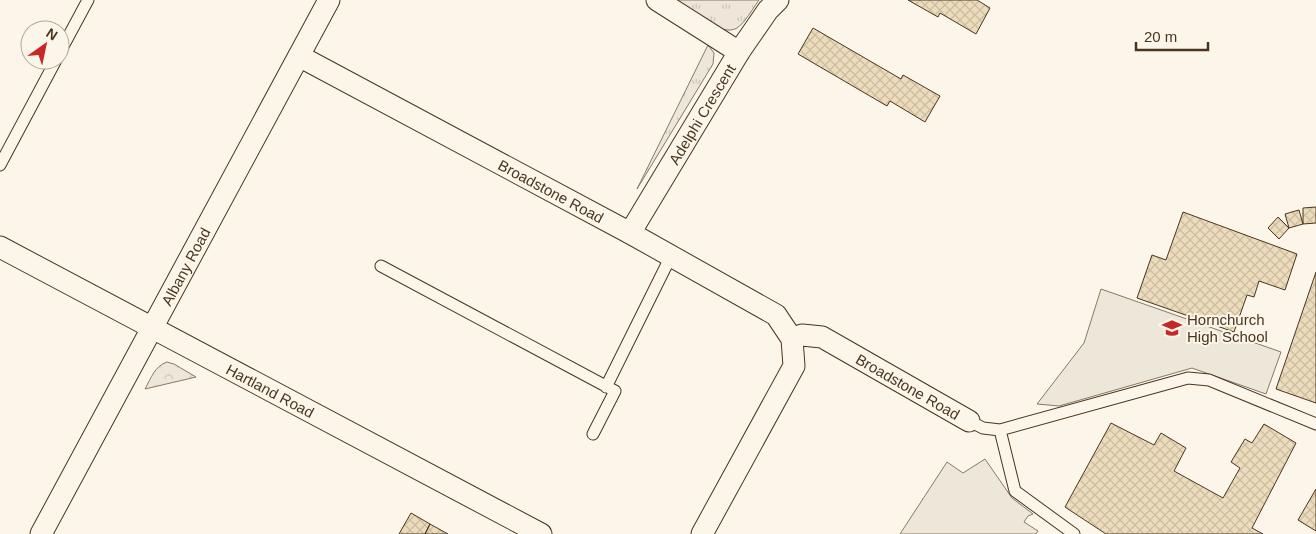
<svg xmlns="http://www.w3.org/2000/svg" width="1316" height="534" font-family="Arial,sans-serif">
<style>
.grass{fill:url(#grass-tufts);stroke:#887966}
.forest{fill:url(#forest-crowns);stroke:#887966}
.parking{fill:#ede7d9;stroke:#887966}
.building{fill:url(#building-cross-hatch);stroke:#4a3520}
.lines{fill:none;stroke-linecap:round;stroke-linejoin:round}
.service-casing{stroke:#4a3520;stroke-width:13}
.minor-casing{stroke:#4a3520;stroke-width:23}
.service{stroke:#fbf6e9;stroke-width:11}
.minor{stroke:#fbf6e9;stroke-width:21}
.labels{text-anchor:middle;dominant-baseline:central;stroke-width:4;stroke-linejoin:round;paint-order:stroke}
.street-label{font-size:15px;fill:#4a3520;stroke:#fbf6e9}
.poi-label{font-size:15px;fill:#4a3520;stroke:#fbf6e9;text-anchor:start}
</style>
<defs>
<pattern id="grass-tufts" width="24" height="20" patternUnits="userSpaceOnUse" patternTransform="scale(1.25)"><rect width="24" height="20" fill="#ede6d9"/><path d="M3 7l-1-3M5 7V3M7 7l1-3M15 17l-1-3M17 17v-4M19 17l1-3" fill="none" stroke="#cdc6ba"/></pattern>
<pattern id="forest-crowns" width="20" height="18" patternUnits="userSpaceOnUse" patternTransform="scale(1.25)"><rect width="20" height="18" fill="#ede6d9"/><path d="M2 6a3 3 0 1 1 6 0M12 15a3 3 0 1 1 6 0" fill="none" stroke="#cdc6ba"/></pattern>
<pattern id="building-cross-hatch" width="8" height="8" patternUnits="userSpaceOnUse" patternTransform="scale(1.25)"><rect width="8" height="8" fill="#ecdcbc"/><path d="M0 0l8 8M0 8l8-8" fill="none" stroke="#ccbda1"/></pattern>
</defs>
<rect width="100%" height="100%" fill="#fbf6e9"/>
<path class="grass" d="M 672,0 L 759,0 C 754,7 744,24 737,28 C 721,38 686,9 672,0 Z
M 708,45 L 714,53 L 713,64 L 637,189 Z"/>
<path class="forest" d="M 167,362 L 174,364 L 196,377 L 145,389 C 151,378 155,366 167,362 Z"/>
<path class="parking" d="M 1101,289 L 1281,352 L 1266,394 L 1192,368 L 1059,406 L 1037,404 L 1084,343 Z
M 985,459 L 1012,498 L 1033,514 L 1028,516 L 1024,522 L 1038,531 L 1036,534 L 900,534 L 947,462 L 963,473 Z"/>
<path class="building" d="M 908,0 L 977,0 L 990,8 L 976,34 L 940,13 L 938,17 Z
M 813,28 L 901,79 L 903,75 L 940,96 L 925,122 L 890,101 L 887,106 L 798,54 Z
M 1316,207 L 1316,223 L 1303,224 L 1303,208 Z
M 1299,210 L 1303,224 L 1289,228 L 1285,214 Z
M 1183,212 L 1297,254 L 1285,290 L 1259,281 L 1254,297 L 1247,295 L 1234,332 L 1137,298 L 1152,255 L 1166,260 Z
M 1278,217 L 1289,228 L 1279,239 L 1268,228 Z
M 1316,272 L 1316,403 L 1276,389 Z
M 1111,423 L 1154,445 L 1161,433 L 1186,448 L 1174,471 L 1223,498 L 1240,468 L 1231,462 L 1245,439 L 1252,443 L 1264,424 L 1296,443 L 1252,528 L 1263,534 L 1106,534 L 1065,507 Z
M 1316,489 L 1316,531 L 1298,520 Z
M 411,513 L 430,524 L 425,534 L 399,534 Z
M 430,524 L 448,534 L 425,534 Z"/>
<g class="lines">
<defs>
<path id="service" d="M 60,52 L 88,0
M 0,165 L 56,60
M 381,266 L 615,391 L 593,434
M 606,387 L 671,256
M 969,421 L 983,428 L 1000,430 L 1188,378 L 1209,380 L 1316,424
M 1000,430 L 1015,491 L 1074,534"/>
<g id="minor">
<path d="M 657,0 L 739,52"/>
<path id="s1" d="M 299,56 L 630,233 L 776,315 L 792,339 L 794,366 L 702,534"/>
<path id="s2" d="M 630,233 L 739,52 L 768,10 L 778,0"/>
<path id="s3" d="M 0,247 L 541,534"/>
<path id="s4" d="M 792,339 L 802,335 L 822,337 L 969,421"/>
<path id="s5" d="M 41,534 L 329,0"/>
</g>
</defs>
<use href="#service" class="service-casing"/>
<use href="#minor" class="minor-casing"/>
<use href="#service" class="service"/>
<use href="#minor" class="minor"/>
</g>
<defs>
<symbol id="school-bare" viewBox="-9 -9 18 18"><path d="M0-5L7-2L0 1L-7-2ZM-4 1L0 2.5L4 1V4Q0 6-4 4Z" fill="#c62828" stroke="#fbf6e9" stroke-width="2.5" paint-order="stroke"/></symbol>
</defs>
<g fill-rule="evenodd">
<use href="#school-bare" x="1158" y="314" width="28" height="28"/>
</g>
<g class="labels">
<g class="street-label">
<text stroke="none"><textPath href="#s2" startOffset="139">Adelphi Crescent</textPath></text>
<text stroke="none"><textPath href="#s1" startOffset="286">Broadstone Road</textPath></text>
<text stroke="none"><textPath href="#s5" startOffset="304">Albany Road</textPath></text>
<text stroke="none"><textPath href="#s4" startOffset="130">Broadstone Road</textPath></text>
<text stroke="none"><textPath href="#s3" startOffset="306">Hartland Road</textPath></text>
</g>
<g class="poi-label">
<text x="1187" y="319">Hornchurch<tspan x="1187" dy="17">High School</tspan></text>
</g>
</g>
<g transform="translate(45 45) rotate(33)"><circle r="24" fill="#fbf6e9" stroke="#b4a999"/>
<path d="M0-4L9 19L0 12L-9 19Z" fill="#c62828"/>
<text y="-8" font-size="14" font-weight="bold" text-anchor="middle" fill="#4a3520">N</text>
</g>
<path d="M1136 42v8h72v-8" fill="none" stroke="#4a3520" stroke-width="2.5"/>
<text x="1144" y="42" font-size="15" fill="#4a3520" stroke="#fbf6e9" stroke-width="4" paint-order="stroke">20 m</text>
</svg>
